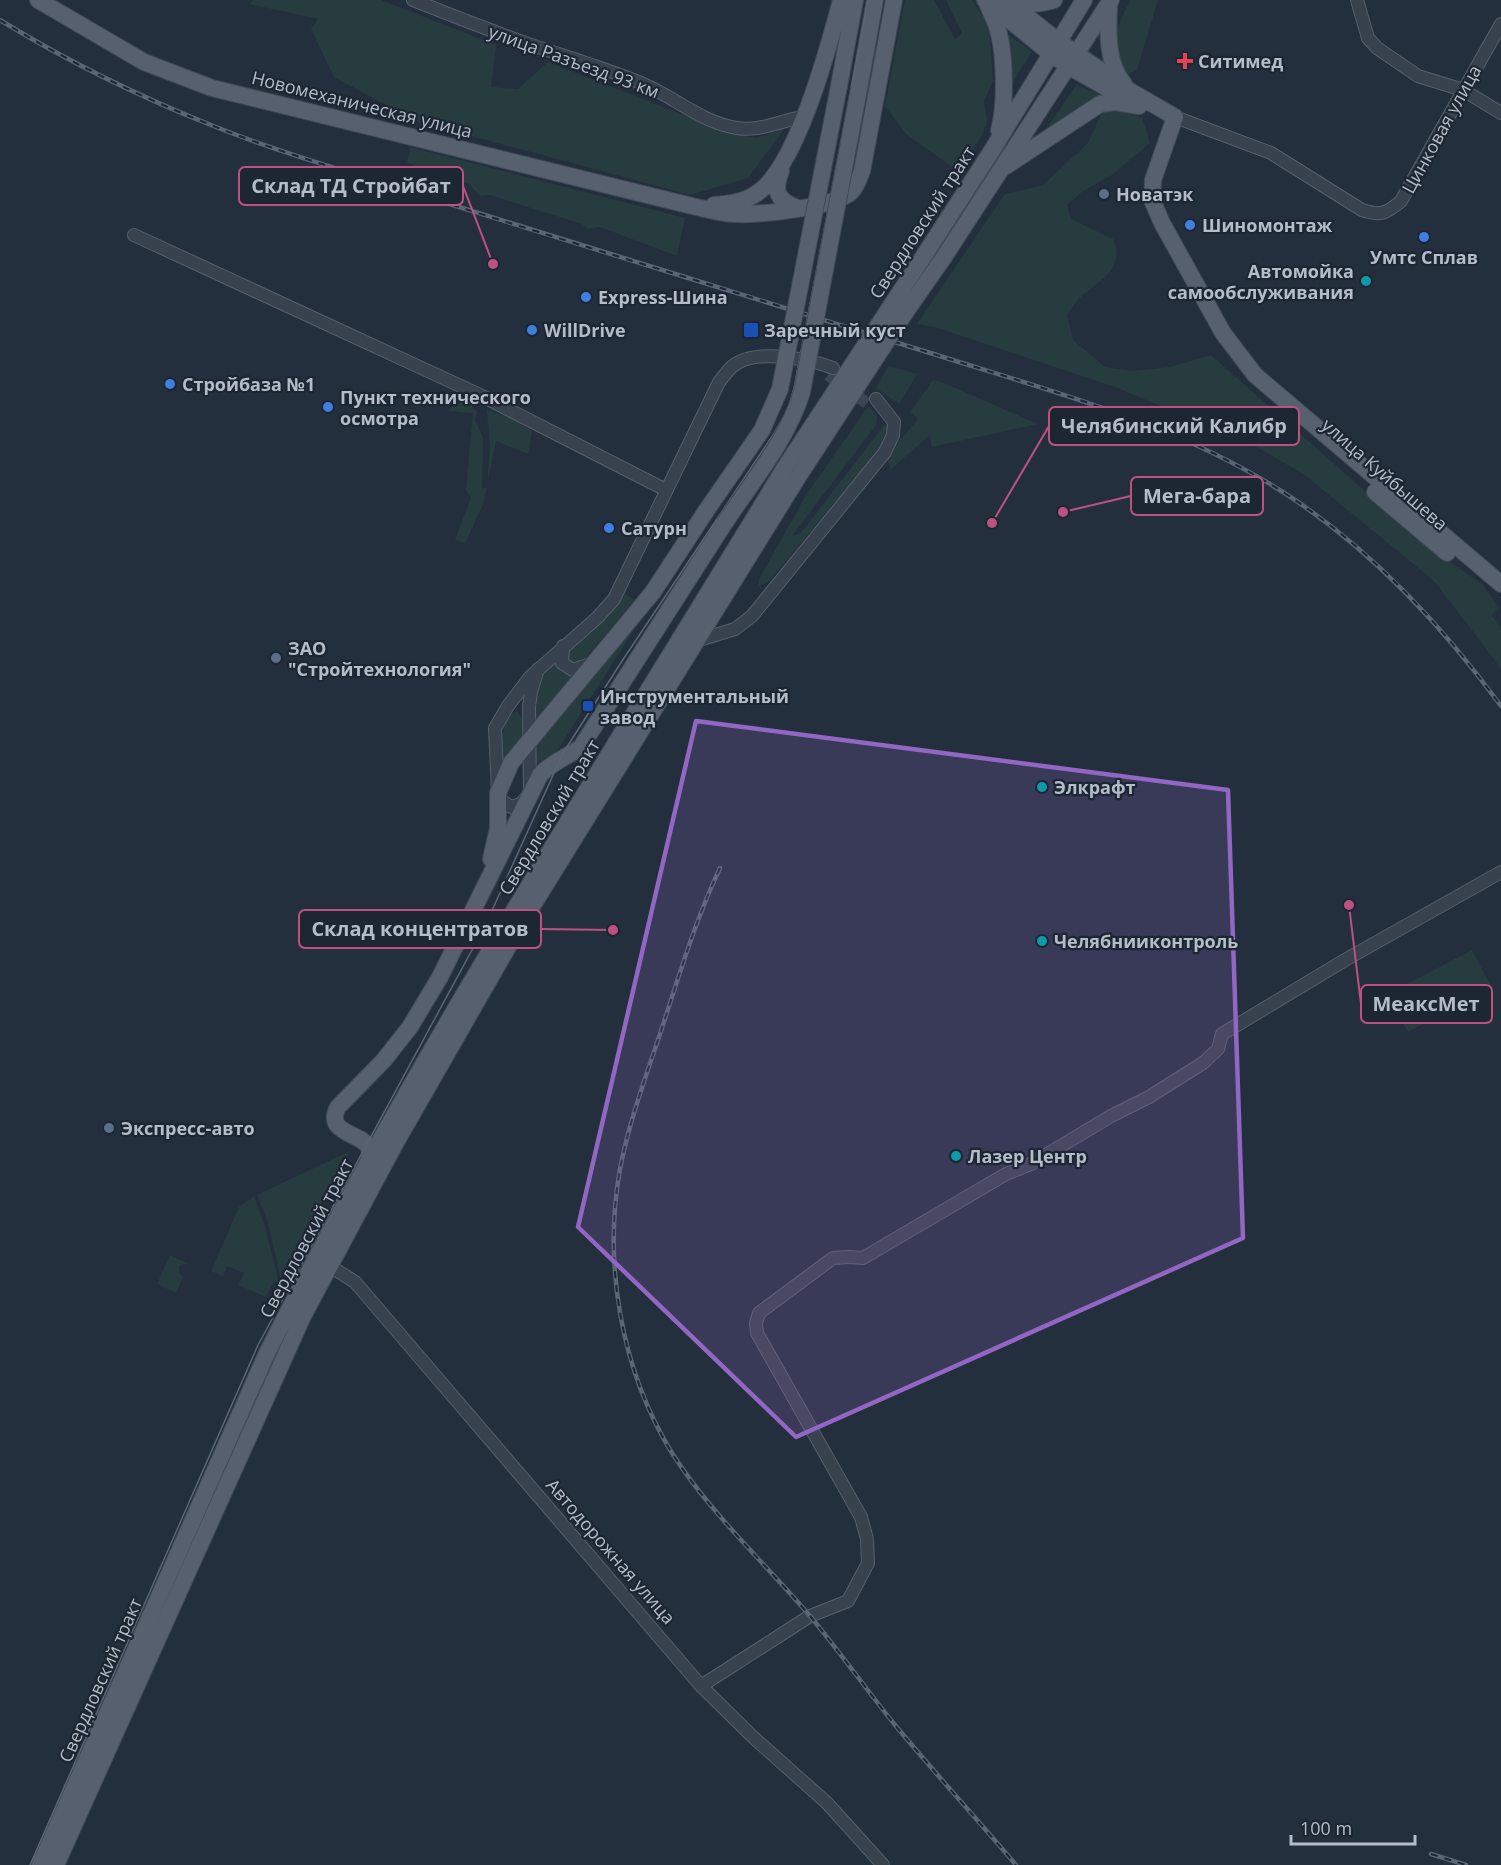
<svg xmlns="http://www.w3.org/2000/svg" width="1501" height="1865" font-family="'Open Sans',sans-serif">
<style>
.green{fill:#263c3f}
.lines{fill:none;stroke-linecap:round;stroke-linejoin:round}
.minor-tunnel{stroke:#3a4453;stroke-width:12;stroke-dasharray:12 6;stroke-linecap:butt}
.minor-casing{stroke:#565f6c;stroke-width:14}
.major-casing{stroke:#414a57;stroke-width:18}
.minor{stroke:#38414e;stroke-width:12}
.major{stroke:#56606e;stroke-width:16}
.tram{stroke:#5a6575;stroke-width:1.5}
.rail-casing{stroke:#5a6575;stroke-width:4.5}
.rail{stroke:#1d2633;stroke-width:2;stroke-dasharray:7;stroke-linecap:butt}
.major-bridge-casing{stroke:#414a57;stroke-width:18;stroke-linecap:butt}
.major-bridge{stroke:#56606e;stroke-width:16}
.marked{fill:#9266c3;fill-opacity:0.2;stroke:#9266c3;stroke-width:4.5;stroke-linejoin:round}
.health-dot{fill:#e0444e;stroke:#1d2633;stroke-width:2}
.service-dot{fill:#5c6f8a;stroke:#1d2633;stroke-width:2}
.shop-dot{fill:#3f7fe0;stroke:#1d2633;stroke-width:2}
.culture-dot{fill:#0f9aa8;stroke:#1d2633;stroke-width:2}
.transit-dot{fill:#1a4fb4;stroke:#1d2633;stroke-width:2}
.labels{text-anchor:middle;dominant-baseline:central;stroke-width:4.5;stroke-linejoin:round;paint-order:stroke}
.street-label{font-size:18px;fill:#b4bcc9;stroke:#1d2633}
.poi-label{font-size:18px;font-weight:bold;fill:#b4bcc9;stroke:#1d2633;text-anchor:start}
.leader{fill:none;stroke:#bd5182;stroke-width:2}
.callout-dot{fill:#bd5182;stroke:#1d2633;stroke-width:2}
.callout{fill:#1d2633;stroke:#bd5182;stroke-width:2}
.callout-label{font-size:20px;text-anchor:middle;font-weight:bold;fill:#b4bcc9}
</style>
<rect width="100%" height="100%" fill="#242f3e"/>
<path class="green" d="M 253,0 L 381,0 L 496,45 L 491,87 L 518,89 L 548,62 L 730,133 L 756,138 L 785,128 L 748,178 L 690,195 L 416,121 L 334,77 L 311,29 L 318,19 L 250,4 Z
M 905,0 L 934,0 L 955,39 L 962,33 L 946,0 L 972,0 L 984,19 L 990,35 L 993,81 L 984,101 L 987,121 L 982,135 L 958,171 L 906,134 L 885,106 Z
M 1131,0 L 1158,0 L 1137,70 L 1123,78 L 1114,39 L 1124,12 Z
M 1004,32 L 1032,51 L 1009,89 Z
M 1076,85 L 1103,95 L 1045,131 Z
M 1104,107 L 1142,117 L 1150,143 L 1112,175 L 1083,191 L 1067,205 L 1071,219 L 1113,239 C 1126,268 1100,280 1082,296 C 1076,301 1071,309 1067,315 L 1073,340 L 1105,367 L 1133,371 L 1170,367 L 1211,355 L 1426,545 L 1482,584 L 1499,608 L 1491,615 L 1501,627 L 1501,668 L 1434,581 L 1305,475 L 1246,441 L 1115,387 L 935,327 L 917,324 L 1005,194 L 1043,185 L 1088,143 Z
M 410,147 L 685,218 L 677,256 L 600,227 L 588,229 L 582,224 L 490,195 L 480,196 L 469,184 L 440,179 L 407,162 Z
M 889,366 L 917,374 L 899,404 L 876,388 Z
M 933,380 L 944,383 L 1038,424 L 932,447 L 930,435 L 891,469 L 886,457 L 918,419 L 910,412 Z
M 457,401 L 466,401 L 477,412 L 475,420 L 483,438 L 482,489 L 487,487 L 490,444 L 487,410 L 511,418 L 532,431 L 528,454 L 496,441 L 483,505 L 465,543 L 455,540 L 471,498 L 466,490 L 473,413 L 449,411 Z
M 868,406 L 877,415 L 876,425 L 792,536 L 801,533 L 885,424 L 890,427 L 885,443 L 768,582 L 759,586 L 759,579 L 805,497 Z
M 625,593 L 634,600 L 582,662 L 575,665 L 567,661 L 568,652 L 608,617 Z
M 642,617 L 557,751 L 535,765 L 534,741 Z
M 556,660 L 566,674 L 576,675 L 534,724 C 534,694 533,683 556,660 Z
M 515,712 L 518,712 C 533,730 513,749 503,763 C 503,746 498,723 515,712 Z
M 1472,950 L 1492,988 L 1408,1032 L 1388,994 Z
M 350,1151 L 281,1279 L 268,1223 L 257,1195 Z
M 254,1196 L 265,1227 L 279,1283 L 274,1281 L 266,1297 L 238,1285 L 244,1273 L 227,1266 L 223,1276 L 211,1271 L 239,1207 Z
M 170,1255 L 189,1264 L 183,1264 L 179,1267 L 179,1273 L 183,1277 L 176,1293 L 157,1284 Z"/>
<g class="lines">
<path class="minor-tunnel" d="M 828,375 L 871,406"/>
<defs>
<path id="minor" d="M 413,0 C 448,14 484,28 520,41 C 560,55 602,67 641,83 C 673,96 702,123 737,128 C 760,132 781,120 804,117
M 1357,0 L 1368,38 L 1377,48 L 1418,76 L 1463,90 L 1501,113
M 1175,117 L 1271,153 L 1362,210 C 1380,216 1386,214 1401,201 L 1501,24
M 134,235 L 480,395 L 666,490
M 696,641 L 735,629 L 752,616 L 885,452 L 893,435 L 894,422 L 876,399
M 563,646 L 562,663 L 573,670 L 590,664
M 538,669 L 531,692 L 529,707 L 530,793 L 521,804 L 511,807 L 502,801 L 498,793 L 495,728 L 508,706 L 530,677 L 598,617 L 614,599 L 719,382 C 725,375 730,366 739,362 C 763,350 809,359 833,368
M 330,1266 L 355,1282 L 701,1686 L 754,1738 L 827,1803 L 883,1865
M 701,1686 L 810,1616 L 848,1601 L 868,1563 L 867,1539 L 861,1517 L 757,1333 L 756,1323 L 759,1313 L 833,1258 L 850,1257 L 863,1258 L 1006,1174 L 1031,1164 L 1111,1116 L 1149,1097 L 1203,1063 L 1218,1049 L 1222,1034 L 1345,960 L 1501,872"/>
<path id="major" d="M 38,0 L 144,62 L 212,88 L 692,206 C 706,209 720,213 734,214 C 759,215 833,208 851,192 C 857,186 859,179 862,171 L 894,0
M 985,0 L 1050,53 L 1068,66 L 1119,95
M 1006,0 L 1058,41 L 1130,91 L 1175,117 L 1153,180 L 1152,200 L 1162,223 L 1223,333 L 1255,375 L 1501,584
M 1024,0 C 1033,6 1044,3 1054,0
M 987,3 C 991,13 997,24 999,34 C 1005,58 1006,107 999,130
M 1109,5 C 1108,31 1106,63 1124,84
M 839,86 L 855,0
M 859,89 L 875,0
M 1006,166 L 1100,104 L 1115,102 L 1139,106
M 781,171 C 773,191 777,200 797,208
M 714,205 C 728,204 743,202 754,195 C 796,172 829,46 841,0
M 929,248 L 991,152 L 1084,0
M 944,257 L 1111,0
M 1375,492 L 1447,553
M 491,859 L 498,828 L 498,793 L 511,763 L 653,592 L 706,511
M 369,1161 C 370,1156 371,1151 368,1146 C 360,1133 324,1133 338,1107 L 384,1060 L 410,1027 L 440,977 L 540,775 C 551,762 568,757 581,747 L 724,524
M 40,1865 L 267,1353 C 420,1048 607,761 784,469
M 56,1865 L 303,1316 L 395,1144 L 520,926 L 798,477"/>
</defs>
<use href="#minor" class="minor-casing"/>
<use href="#major" class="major-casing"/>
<use href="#minor" class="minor"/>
<use href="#major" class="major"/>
<path class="tram" d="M 30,1865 L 258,1345 L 485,926 L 563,753 L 622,661 L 773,435 L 788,409 L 794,388 L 868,0"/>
<defs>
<path id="rail" d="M 0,20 C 67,61 138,96 211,125 C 285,155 367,177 443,202 C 604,253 766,301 927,352 C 1050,391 1176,423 1286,494 C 1372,550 1441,624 1501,706
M 720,868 C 695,921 679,976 661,1031 C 646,1076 629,1122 620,1169 C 603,1264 621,1370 672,1453 C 710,1513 764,1562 810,1616 C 839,1651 866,1689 895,1725 C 934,1772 976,1818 1016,1865
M 1431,1854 L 1466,1865"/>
</defs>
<use href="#rail" class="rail-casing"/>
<use href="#rail" class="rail"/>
<defs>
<path id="major-bridge" d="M 784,469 L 929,248
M 798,477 L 907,310 L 944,257
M 706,511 L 762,430 L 780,389 L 839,86
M 724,524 C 751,483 788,439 802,392 L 859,89"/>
</defs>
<use href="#major-bridge" class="major-bridge-casing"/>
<use href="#major-bridge" class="major-bridge"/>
</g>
<path class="marked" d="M 696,721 L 1228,790 L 1243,1238 L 796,1437 L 578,1227 Z"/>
<path class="health-dot" d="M1182 52h6v6h6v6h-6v6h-6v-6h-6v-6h6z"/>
<g class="service-dot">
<circle cx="1104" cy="194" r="6"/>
<circle cx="276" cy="658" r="6"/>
<circle cx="109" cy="1128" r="6"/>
</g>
<g class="shop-dot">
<circle cx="1190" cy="225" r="6"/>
<circle cx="1424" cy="237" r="6"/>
<circle cx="586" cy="297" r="6"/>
<circle cx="532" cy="330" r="6"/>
<circle cx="170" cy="384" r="6"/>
<circle cx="328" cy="407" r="6"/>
<circle cx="609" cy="528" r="6"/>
</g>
<g class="culture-dot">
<circle cx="1366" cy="281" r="6"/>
<circle cx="1042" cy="787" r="6"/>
<circle cx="1042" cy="941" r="6"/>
<circle cx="956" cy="1156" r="6"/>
</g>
<g class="transit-dot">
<rect x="743" y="322" width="16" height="16" rx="3"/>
<rect x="582" y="700" width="12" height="12" rx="3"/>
</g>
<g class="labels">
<g class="street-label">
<text transform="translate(574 61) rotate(20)">улица Разъезд 93 км</text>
<text transform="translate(362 104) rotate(14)">Новомеханическая улица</text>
<text transform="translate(1441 129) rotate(-61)">Цинковая улица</text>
<text transform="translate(922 222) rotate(-57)">Свердловский тракт</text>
<text transform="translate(1385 474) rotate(41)">улица Куйбышева</text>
<text transform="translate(549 817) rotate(-59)">Свердловский тракт</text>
<text transform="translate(306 1238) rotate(-62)">Свердловский тракт</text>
<text transform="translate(611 1551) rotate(49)">Автодорожная улица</text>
<text transform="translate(100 1680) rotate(-66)">Свердловский тракт</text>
</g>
<g class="poi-label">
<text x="1198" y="61">Ситимед</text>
<text x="1116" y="194">Новатэк</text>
<text x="1202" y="225">Шиномонтаж</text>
<text x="1424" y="257" text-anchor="middle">Умтс Сплав</text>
<text x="1354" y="271" text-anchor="end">Автомойка<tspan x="1354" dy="21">самообслуживания</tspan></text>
<text x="598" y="297">Express-Шина</text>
<text x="544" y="330">WillDrive</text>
<text x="764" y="330">Заречный куст</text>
<text x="182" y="384">Стройбаза №1</text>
<text x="340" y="397">Пункт технического<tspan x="340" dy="21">осмотра</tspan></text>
<text x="621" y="528">Сатурн</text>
<text x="288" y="648">ЗАО<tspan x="288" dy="21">"Стройтехнология"</tspan></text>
<text x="600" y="696">Инструментальный<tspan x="600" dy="21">завод</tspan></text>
<text x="1054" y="787">Элкрафт</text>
<text x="1054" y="941">Челябнииконтроль</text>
<text x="121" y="1128">Экспресс-авто</text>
<text x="968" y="1156">Лазер Центр</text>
</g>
</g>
<path class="leader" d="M493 264L463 186M992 523L1049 426M1063 512L1131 496M613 930L541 929M1349 905L1361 1004"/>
<g class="callout-dot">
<circle cx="493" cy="264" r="6"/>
<circle cx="992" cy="523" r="6"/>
<circle cx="1063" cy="512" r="6"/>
<circle cx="613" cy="930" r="6"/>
<circle cx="1349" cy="905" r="6"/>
</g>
<g class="callout">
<rect x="239" y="167" width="224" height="38" rx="6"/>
<rect x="1049" y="407" width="250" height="38" rx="6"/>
<rect x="1131" y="477" width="132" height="38" rx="6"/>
<rect x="299" y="910" width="242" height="38" rx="6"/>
<rect x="1361" y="985" width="131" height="38" rx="6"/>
</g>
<g class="callout-label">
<text x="351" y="193">Склад ТД Стройбат</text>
<text x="1174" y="433">Челябинский Калибр</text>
<text x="1197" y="503">Мега-бара</text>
<text x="420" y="936">Склад концентратов</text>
<text x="1426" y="1011">МеаксМет</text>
</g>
<path d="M1291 1835v9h124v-9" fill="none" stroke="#b4bcc9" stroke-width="3"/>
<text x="1300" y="1835" font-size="18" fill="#b4bcc9" stroke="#1d2633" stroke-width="4.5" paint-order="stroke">100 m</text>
</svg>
